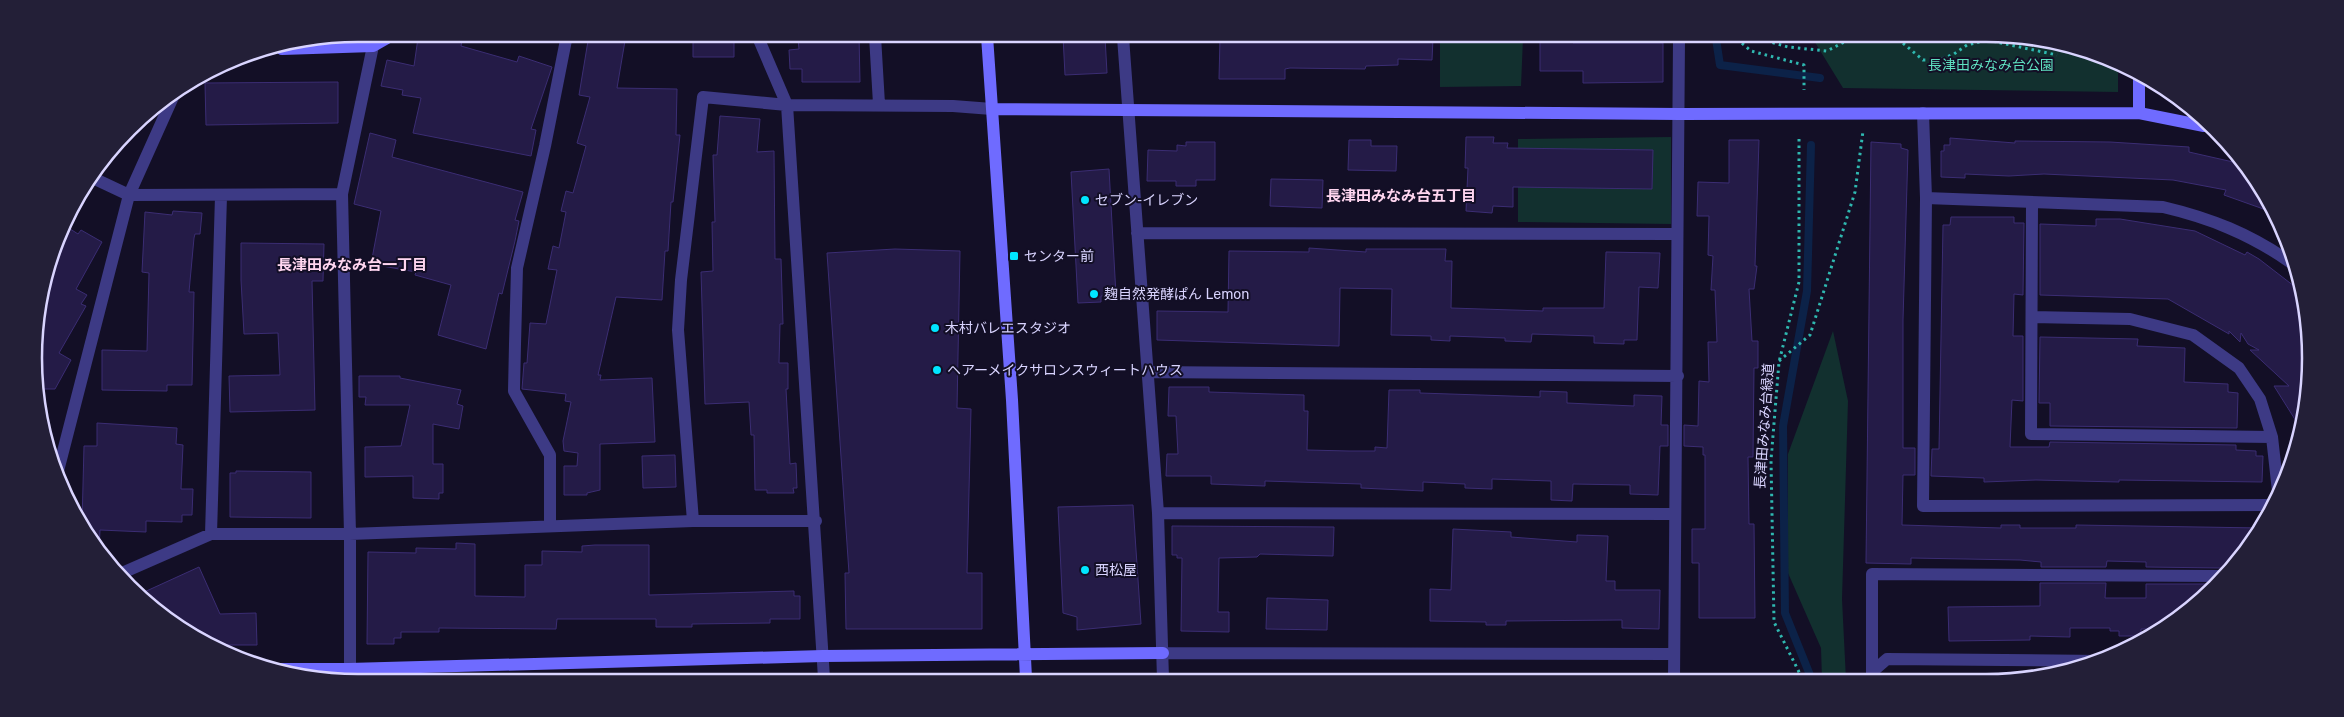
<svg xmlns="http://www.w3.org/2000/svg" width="2344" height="717" font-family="'Public Sans','Noto Sans JP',sans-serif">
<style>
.green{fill:#12302f}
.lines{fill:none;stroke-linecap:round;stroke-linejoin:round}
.stream{stroke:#0c2248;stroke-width:8}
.building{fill:#241b47;stroke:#3b2d73}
.path{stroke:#2fb8b0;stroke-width:3;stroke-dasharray:2.5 4;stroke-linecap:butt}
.street{stroke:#3d3a85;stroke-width:12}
.secondary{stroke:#6f6bff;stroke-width:12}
.poi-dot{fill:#00e5ff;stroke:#130f26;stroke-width:2}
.labels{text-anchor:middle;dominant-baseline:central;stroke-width:4;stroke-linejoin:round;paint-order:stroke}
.park-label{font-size:14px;fill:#5fe0c0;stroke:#130f26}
.poi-label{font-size:14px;fill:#d9d4ff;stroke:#130f26;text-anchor:start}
.street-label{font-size:14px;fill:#d9d4ff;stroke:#130f26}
.neighbourhood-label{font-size:15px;font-weight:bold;fill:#ffd6f0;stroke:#130f26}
.rim{fill:none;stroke:#d9d4ff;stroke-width:2.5}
</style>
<rect width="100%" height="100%" fill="#130f26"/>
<path class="green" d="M 1440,38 L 1523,38 L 1521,86 L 1440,87 Z
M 1813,39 L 2049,40 L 2118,69 L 2118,92 L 1843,88 Z
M 1671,137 L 1671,224 L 1518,222 L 1518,139 Z
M 1833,331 L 1848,401 L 1842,599 L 1846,680 L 1822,680 L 1821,648 L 1788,573 L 1788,454 Z"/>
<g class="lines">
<path class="stream" d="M 1716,39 L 1720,65 L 1820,78
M 1811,145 L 1807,291 L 1783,426 L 1785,613 L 1812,680"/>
</g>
<path class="building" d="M 425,34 L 463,34 L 461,46 L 517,62 L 519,56 L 552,67 L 531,129 L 536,130 L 531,156 L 413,133 L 421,98 L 402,95 L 403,90 L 381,86 L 387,60 L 414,66 L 418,38 L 425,38 Z
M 589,35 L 626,35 L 617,88 L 677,89 L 676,135 L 680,135 L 673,202 L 671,202 L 668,251 L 665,251 L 662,300 L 616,297 L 598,375 L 601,375 L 600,380 L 652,378 L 655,442 L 600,444 L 600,490 L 587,493 L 587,495 L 564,495 L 564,466 L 577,466 L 578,453 L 564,451 L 563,441 L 571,402 L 565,401 L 566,394 L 522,389 L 524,363 L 527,363 L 530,323 L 546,324 L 557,270 L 548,269 L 553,246 L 559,248 L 566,212 L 561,211 L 566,191 L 573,193 L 586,146 L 577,143 L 590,97 L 579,95 Z
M 693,35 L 734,35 L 734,57 L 693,57 Z
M 820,35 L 859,36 L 860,82 L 802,82 L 802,69 L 790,69 L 789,50 L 799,49 L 798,39 L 820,39 Z
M 1063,36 L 1105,37 L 1107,73 L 1065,75 Z
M 1305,37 L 1433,38 L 1432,60 L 1398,59 L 1398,65 L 1366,66 L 1365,69 L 1290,68 L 1285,69 L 1285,79 L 1219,79 L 1220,38 Z
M 1540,39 L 1573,39 L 1573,43 L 1663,43 L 1663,82 L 1583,83 L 1583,71 L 1540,71 Z
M 338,82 L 338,123 L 206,125 L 205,83 Z
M 720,116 L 760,119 L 757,152 L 774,151 L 775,259 L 781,259 L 783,324 L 780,324 L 779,363 L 788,363 L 788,389 L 786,389 L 790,464 L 796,463 L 797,488 L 793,488 L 794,493 L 767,493 L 767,490 L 755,490 L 754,435 L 751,435 L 749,402 L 705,404 L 701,272 L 713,271 L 712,222 L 715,222 L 713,155 L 717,155 Z
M 370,133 L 396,140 L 392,157 L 523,192 L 515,220 L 519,221 L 515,241 L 502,294 L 499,293 L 486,349 L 438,335 L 451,285 L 415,275 L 416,272 L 371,264 L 381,211 L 354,204 Z
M 1466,137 L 1494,137 L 1493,143 L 1508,143 L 1507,148 L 1653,150 L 1652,189 L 1513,187 L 1513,207 L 1493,206 L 1492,213 L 1466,211 L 1468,168 L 1465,168 Z
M 1950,138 L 2015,143 L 2015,141 L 2110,142 L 2189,147 L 2189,152 L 2242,164 L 2256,178 L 2269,211 L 2224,195 L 2226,190 L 2173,180 L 2044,174 L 2009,176 L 1965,174 L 1965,178 L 1941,177 L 1941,151 L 1944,151 L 1944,145 L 1950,145 Z
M 1349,140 L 1371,140 L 1371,146 L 1397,146 L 1396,171 L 1348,170 Z
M 1729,140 L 1759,140 L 1755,266 L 1757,266 L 1754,289 L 1749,289 L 1752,341 L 1758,341 L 1758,368 L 1754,368 L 1753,457 L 1748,457 L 1749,524 L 1754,524 L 1755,618 L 1699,618 L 1699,563 L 1692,563 L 1692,529 L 1705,529 L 1705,455 L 1703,455 L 1703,447 L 1684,446 L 1684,425 L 1698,426 L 1699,381 L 1709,382 L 1708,342 L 1717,342 L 1715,290 L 1711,290 L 1713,256 L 1708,255 L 1709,216 L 1697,216 L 1698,182 L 1729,183 Z
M 1186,142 L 1215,142 L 1215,180 L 1196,180 L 1196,186 L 1176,186 L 1176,181 L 1147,181 L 1148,150 L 1177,151 L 1177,145 L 1186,146 Z
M 1871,142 L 1901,144 L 1901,148 L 1908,150 L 1903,320 L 1903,448 L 1915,448 L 1915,475 L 1903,475 L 1902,525 L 2001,528 L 2001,525 L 2020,525 L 2020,528 L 2076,528 L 2076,525 L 2261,528 L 2226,570 L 2221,568 L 2146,567 L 2146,562 L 2107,561 L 2106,567 L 2041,567 L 2041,562 L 2020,560 L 1911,558 L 1911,564 L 1866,563 Z
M 1109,169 L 1116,295 L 1101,296 L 1101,302 L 1078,303 L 1071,172 Z
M 1271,179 L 1323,180 L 1322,208 L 1270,206 Z
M 173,211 L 202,213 L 200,234 L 195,234 L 194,238 L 189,292 L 194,292 L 192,385 L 167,385 L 167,391 L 102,390 L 102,350 L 147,351 L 149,273 L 142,272 L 145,212 L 172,215 Z
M 1951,217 L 2014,217 L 2014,223 L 2024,223 L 2023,295 L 2014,294 L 2013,336 L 2023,336 L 2023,401 L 2012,400 L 2010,447 L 2049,447 L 2050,442 L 2236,445 L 2236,450 L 2256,451 L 2256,456 L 2263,456 L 2262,482 L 2119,480 L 2119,482 L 2036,480 L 1984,482 L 1984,478 L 1931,476 L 1932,449 L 1939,449 L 1943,225 L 1950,225 Z
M 2096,219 L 2120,219 L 2195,231 L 2245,255 L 2247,252 L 2259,259 L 2303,293 L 2304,422 L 2301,429 L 2274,386 L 2289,386 L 2250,350 L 2259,350 L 2248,344 L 2241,333 L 2240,342 L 2229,331 L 2229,334 L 2168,299 L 2040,295 L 2040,224 L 2096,226 Z
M 64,225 L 78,234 L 81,230 L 102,242 L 76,289 L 87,295 L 81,304 L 86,306 L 59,353 L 71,360 L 55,389 L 41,389 L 36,316 Z
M 241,243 L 324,244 L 323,281 L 312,281 L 315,410 L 230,412 L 229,376 L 280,375 L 278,333 L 244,334 L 241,280 Z
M 1309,248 L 1366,252 L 1366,249 L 1446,249 L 1445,261 L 1452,261 L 1451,308 L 1543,311 L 1543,308 L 1604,308 L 1606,252 L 1660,253 L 1658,288 L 1639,287 L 1637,340 L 1624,340 L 1624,344 L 1594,343 L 1594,336 L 1532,334 L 1531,342 L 1505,341 L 1505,338 L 1450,336 L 1450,341 L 1431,340 L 1431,336 L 1391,335 L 1392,289 L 1340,288 L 1339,346 L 1157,340 L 1157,311 L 1228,312 L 1229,251 L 1309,252 Z
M 895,249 L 960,251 L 957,408 L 971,409 L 967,573 L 982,573 L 982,629 L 846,629 L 845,573 L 849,573 L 827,253 Z
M 2040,337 L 2138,339 L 2137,346 L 2185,348 L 2184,382 L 2228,384 L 2228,392 L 2238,393 L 2237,428 L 2050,426 L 2050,403 L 2039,403 Z
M 359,376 L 400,376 L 400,378 L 461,390 L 457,404 L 463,406 L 459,429 L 433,424 L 433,464 L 443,464 L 443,493 L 439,493 L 439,499 L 413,498 L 413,476 L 365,477 L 365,447 L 401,446 L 410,405 L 365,405 L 366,397 L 359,397 Z
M 1169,387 L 1209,387 L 1209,392 L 1304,395 L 1304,411 L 1308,411 L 1307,450 L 1349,451 L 1375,451 L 1375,447 L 1387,448 L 1389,390 L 1420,390 L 1420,393 L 1540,397 L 1540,391 L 1567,392 L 1567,403 L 1634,406 L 1634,395 L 1662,396 L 1661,425 L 1668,425 L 1668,446 L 1660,446 L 1658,495 L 1630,494 L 1630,485 L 1573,484 L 1572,501 L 1551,500 L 1551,481 L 1492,479 L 1492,489 L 1465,488 L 1465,484 L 1423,482 L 1423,491 L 1361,488 L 1361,484 L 1265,481 L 1265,486 L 1211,484 L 1211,476 L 1166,476 L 1167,454 L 1178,454 L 1176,416 L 1168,416 Z
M 97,423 L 177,428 L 176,444 L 183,445 L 181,489 L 193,489 L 192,515 L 182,515 L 182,522 L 146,521 L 146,532 L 100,530 L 99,550 L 89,539 L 82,524 L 84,446 L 97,446 Z
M 675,455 L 676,487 L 643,488 L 642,456 Z
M 236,471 L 311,472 L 311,518 L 230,517 L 230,473 L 236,473 Z
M 1133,505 L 1141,624 L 1077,630 L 1077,617 L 1063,613 L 1058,507 Z
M 1172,526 L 1334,527 L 1333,556 L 1260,554 L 1257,557 L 1219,558 L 1218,612 L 1229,612 L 1229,632 L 1181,631 L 1182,558 L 1177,558 L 1177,555 L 1172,555 Z
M 1453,529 L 1511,532 L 1511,537 L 1577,542 L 1577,535 L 1608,536 L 1606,581 L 1615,581 L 1615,590 L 1660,590 L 1659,629 L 1622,628 L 1622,620 L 1506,621 L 1506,625 L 1486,625 L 1486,622 L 1430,621 L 1430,589 L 1451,590 Z
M 456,543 L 475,544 L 475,596 L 525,597 L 525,565 L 542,565 L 542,551 L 582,552 L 582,546 L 595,545 L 649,545 L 649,595 L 794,591 L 794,596 L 800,596 L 800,619 L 770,619 L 770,623 L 692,624 L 692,627 L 656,627 L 656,619 L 557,619 L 556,629 L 439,628 L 439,632 L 401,632 L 401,638 L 394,638 L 394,644 L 367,644 L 368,552 L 416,553 L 416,548 L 456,549 Z
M 199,567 L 220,614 L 256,613 L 257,645 L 219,645 L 179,629 L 142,593 Z
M 2040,583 L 2106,583 L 2105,598 L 2146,598 L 2146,584 L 2215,584 L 2200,602 L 2157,629 L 2141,629 L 2141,636 L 2119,636 L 2119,631 L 2110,631 L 2110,628 L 2070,628 L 2070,637 L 2030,636 L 2030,640 L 1949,641 L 1948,607 L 2040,606 Z
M 1267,598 L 1328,600 L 1327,630 L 1266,629 Z"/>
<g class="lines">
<path class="path" d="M 1737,39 L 1751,51 L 1804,65 L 1804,90
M 1760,39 L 1788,47 L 1827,51 L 1850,39
M 1898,39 L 1923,60 L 1939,60 L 1954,54 L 1967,45 L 1987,40
M 1987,40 L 2057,55
M 1799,139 L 1799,282 L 1779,362 L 1771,460 L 1774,622 L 1803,680
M 1779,361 L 1810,335 L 1855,192 L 1863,131"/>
<path class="street" d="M 757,35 L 787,105 L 824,678
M 875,36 L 879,104
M 1123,37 L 1158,513 L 1163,679
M 1923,113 L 1926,198 L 1923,506 L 2273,505
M 95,179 L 129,195 L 342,194
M 1926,198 L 2163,207 C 2210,218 2250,234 2290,262
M 2032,203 L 2031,434 L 2272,437
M 1137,233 L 1677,234
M 2032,317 L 2130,319 L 2193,335 L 2239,368 L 2260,399 L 2272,437 L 2278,491
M 1148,372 L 1678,376
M 58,471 L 129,195 L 173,97
M 1158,513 L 1675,514
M 693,521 L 678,330 L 681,280 L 703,97 L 787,105 L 953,106 L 992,109
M 550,526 L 550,455 L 514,391 L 515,344 L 517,268 L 545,146 L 567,35
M 211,534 L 221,196
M 122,573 L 211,534 L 350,534 L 693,521 L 816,521
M 1163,653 L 1674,654
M 1872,672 L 1872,574 L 2221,576
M 350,677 L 350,534 L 342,194 L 373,46
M 1872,677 L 1872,672 L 1887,659 L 2102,661
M 1674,680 L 1679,39"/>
<path class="secondary" d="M 987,36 L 1012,400 L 1026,678
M 282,49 L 373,46 L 394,34
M 2139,77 L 2139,113
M 992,109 L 1680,114 L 2139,113 L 2204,126
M 275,669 L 349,669 L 823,656 L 1163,653"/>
</g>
<g class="poi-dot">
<circle cx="1085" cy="200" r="5"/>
<rect x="1009" y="251" width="10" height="10" rx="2.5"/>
<circle cx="1094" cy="294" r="5"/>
<circle cx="935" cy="328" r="5"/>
<circle cx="937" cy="370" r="5"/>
<circle cx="1085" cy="570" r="5"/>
</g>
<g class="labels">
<g class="park-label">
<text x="1991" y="65">長津田みなみ台公園</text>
</g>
<g class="poi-label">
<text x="1095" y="200">セブン-イレブン</text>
<text x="1024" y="256">センター前</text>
<text x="1104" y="294">麹自然発酵ぱん Lemon</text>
<text x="945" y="328">木村バレエスタジオ</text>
<text x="947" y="370">ヘアーメイクサロンスウィートハウス</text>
<text x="1095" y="570">西松屋</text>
</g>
<g class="street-label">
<text transform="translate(1764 426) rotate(-86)">長津田みなみ台緑道</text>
</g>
<g class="neighbourhood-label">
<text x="1401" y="195">長津田みなみ台五丁目</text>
<text x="352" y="264">長津田みなみ台一丁目</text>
</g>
</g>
<path d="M0 0H2344V717H0ZM358 42H1986A316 316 0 0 1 2302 358V358A316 316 0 0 1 1986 674H358A316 316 0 0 1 42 358V358A316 316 0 0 1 358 42Z" fill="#231f37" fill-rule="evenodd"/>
<path class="rim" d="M358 42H1986A316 316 0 0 1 2302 358V358A316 316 0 0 1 1986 674H358A316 316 0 0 1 42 358V358A316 316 0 0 1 358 42Z"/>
</svg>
